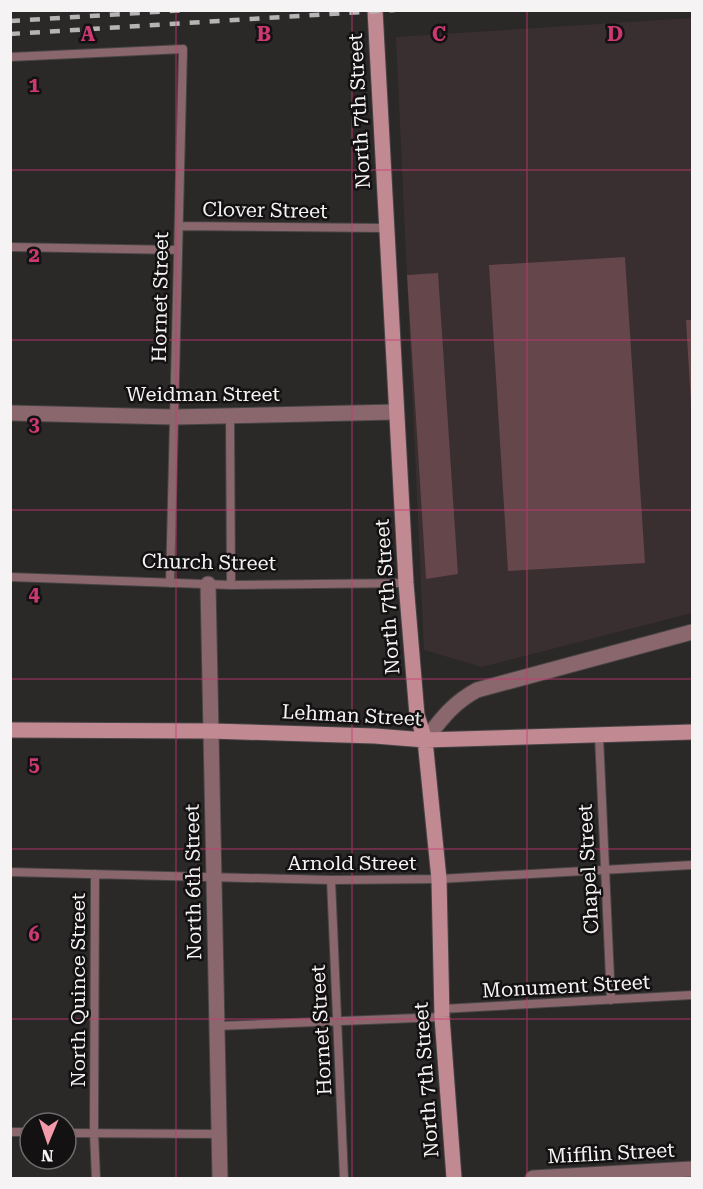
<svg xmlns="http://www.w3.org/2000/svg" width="703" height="1189" font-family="'Roboto Serif',serif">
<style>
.built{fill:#392e30}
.green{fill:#64464b}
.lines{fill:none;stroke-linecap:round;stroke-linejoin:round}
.lane-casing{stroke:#474445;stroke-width:10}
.street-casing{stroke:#474445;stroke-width:17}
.secondary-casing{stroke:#474445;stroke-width:17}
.lane{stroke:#8a676d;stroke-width:8}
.street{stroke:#8a676d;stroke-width:15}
.secondary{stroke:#c18a93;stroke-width:15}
.rail{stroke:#b7b4b5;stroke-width:4.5;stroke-dasharray:10 10;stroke-linecap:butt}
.grid{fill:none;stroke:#ca3972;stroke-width:1.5;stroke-opacity:0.55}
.labels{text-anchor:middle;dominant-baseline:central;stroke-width:5;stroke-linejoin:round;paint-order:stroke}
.street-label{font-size:20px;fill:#f6f3f4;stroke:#131111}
.grid-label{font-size:20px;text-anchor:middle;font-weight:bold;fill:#ca3972;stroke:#131111;stroke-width:5;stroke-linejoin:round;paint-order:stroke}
</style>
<rect width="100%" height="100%" fill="#2b2828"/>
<path class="built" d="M 692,18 L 692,613 L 482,667 L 424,650 L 396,37 Z"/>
<path class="green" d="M 625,257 L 645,563 L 508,571 L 489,265 Z
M 438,273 L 458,574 L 426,579 L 407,275 Z
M 686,320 L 692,320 L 692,421 Z"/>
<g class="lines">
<defs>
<path id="lane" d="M 10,57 L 183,49 L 170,583
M 179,226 L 386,228
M 10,247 L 178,250
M 230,416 L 231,585
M 10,577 L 231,585 L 406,583
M 599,736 L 611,1000
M 10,872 L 331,880 L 439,879 L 692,865
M 95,874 L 94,1133 L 96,1178
M 331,880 L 344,1178
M 442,1009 L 692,995
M 217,1026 L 442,1017
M 10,1132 L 30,1132
M 66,1133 L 219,1134"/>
<path id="street" d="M 10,413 L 174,417 L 396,412
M 208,584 L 220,1178
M 425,740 C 442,718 453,703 477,690 L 692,632
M 533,1178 L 692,1169"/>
<path id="secondary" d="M 375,10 L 406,583 L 417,715 L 425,740 L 439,879 L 442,1017 L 454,1178
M 10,730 L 211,731 L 375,736 L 425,740 L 692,732"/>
</defs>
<use href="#lane" class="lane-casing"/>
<use href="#street" class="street-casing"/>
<use href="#secondary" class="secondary-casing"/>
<use href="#lane" class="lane"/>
<use href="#street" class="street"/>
<use href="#secondary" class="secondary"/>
<path class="rail" d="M 10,21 L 187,10
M 10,34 L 395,10"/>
</g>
<path class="grid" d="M 176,10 L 176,1178M 352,10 L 352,1178M 527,10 L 527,1178M 10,170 L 692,170M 10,340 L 692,340M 10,510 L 692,510M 10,679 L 692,679M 10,849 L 692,849M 10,1019 L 692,1019"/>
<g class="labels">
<g class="street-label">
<text transform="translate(359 111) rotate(-93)">North 7th Street</text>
<text transform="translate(265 210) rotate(1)">Clover Street</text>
<text transform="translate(160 297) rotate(-89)">Hornet Street</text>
<text x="203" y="394">Weidman Street</text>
<text transform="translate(209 562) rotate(1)">Church Street</text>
<text transform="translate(387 597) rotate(-94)">North 7th Street</text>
<text transform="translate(352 715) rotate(3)">Lehman Street</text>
<text x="352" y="863">Arnold Street</text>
<text transform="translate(588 869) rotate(-93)">Chapel Street</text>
<text transform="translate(193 882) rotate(-91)">North 6th Street</text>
<text transform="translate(566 986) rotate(-3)">Monument Street</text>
<text transform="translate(78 990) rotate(-90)">North Quince Street</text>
<text transform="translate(321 1030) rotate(-93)">Hornet Street</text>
<text transform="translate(426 1080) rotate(-94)">North 7th Street</text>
<text transform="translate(611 1153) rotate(-3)">Mifflin Street</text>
</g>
</g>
<g class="grid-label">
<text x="88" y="41">A</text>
<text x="264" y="41">B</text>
<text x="439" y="41">C</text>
<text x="615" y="41">D</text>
<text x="34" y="92">1</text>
<text x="34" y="262">2</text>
<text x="34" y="431">3</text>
<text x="34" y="601">4</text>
<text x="34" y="771">5</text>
<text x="34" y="941">6</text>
</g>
<rect width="703" height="1189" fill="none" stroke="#f6f3f4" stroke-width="24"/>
<g transform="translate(48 1141) rotate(182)"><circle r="28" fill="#131111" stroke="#6e6b6c" stroke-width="1.5"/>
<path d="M0-4.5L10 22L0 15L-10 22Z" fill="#f39aab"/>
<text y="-9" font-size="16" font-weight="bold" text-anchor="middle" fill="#f6f3f4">N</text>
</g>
</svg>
